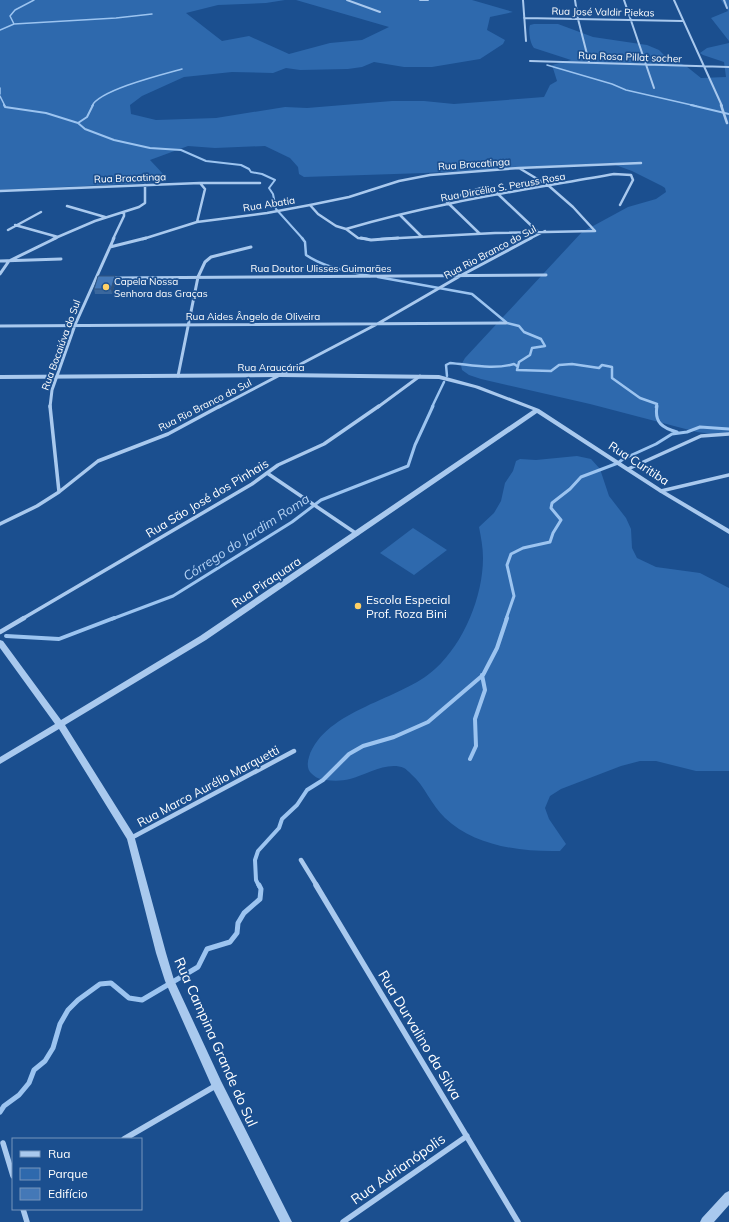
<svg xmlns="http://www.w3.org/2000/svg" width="729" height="1222" font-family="Mulish,sans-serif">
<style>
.green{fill:#2e69ad}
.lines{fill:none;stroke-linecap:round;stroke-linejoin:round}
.stream-far5{stroke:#9cc4f0;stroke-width:1.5}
.stream-far4{stroke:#9cc4f0;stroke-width:2}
.stream-far3{stroke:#9cc4f0;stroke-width:2.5}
.stream-far2{stroke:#9cc4f0;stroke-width:3}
.stream-far1{stroke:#9cc4f0;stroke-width:4}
.stream{stroke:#9cc4f0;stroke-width:5}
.minor-far5{stroke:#a9c9ee;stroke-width:2}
.minor-far4{stroke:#a9c9ee;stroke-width:2.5}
.minor-far3{stroke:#a9c9ee;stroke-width:3}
.minor-far2{stroke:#a9c9ee;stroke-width:3.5}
.minor-far1{stroke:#a9c9ee;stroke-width:4.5}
.minor{stroke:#a9c9ee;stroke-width:5.5}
.tertiary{fill:#a9c9ee;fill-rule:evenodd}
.wall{fill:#3a679d}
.shaded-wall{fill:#305480}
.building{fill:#4478b7;stroke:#305480}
.poi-dot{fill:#ffd166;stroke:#1b4f8f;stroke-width:1.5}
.labels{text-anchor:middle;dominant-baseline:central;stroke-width:3.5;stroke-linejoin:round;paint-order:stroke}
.far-street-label{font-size:10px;fill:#fff;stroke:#1b4f8f}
.far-poi-label{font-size:10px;fill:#fff;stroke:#1b4f8f;text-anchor:start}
.street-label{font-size:12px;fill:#fff;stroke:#1b4f8f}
.poi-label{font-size:12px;fill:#fff;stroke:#1b4f8f;text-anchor:start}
.water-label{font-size:13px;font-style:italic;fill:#b5d3f5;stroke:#1b4f8f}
.near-street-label{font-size:14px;fill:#fff;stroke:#1b4f8f}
</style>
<rect width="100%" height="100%" fill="#1b4f8f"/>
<path class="green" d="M 0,0 L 285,0 L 266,3 L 218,5 L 186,13 L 222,41 L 249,36 L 289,54 L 330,43 L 362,40 L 389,27 L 296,0 L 472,0 L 513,12 L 490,17 L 487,30 L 505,40 L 503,44 L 480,59 L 432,67 L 404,67 L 374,62 L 362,67 L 348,69 L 300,70 L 286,68 L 273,73 L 232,72 L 184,77 L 142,96 L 130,105 L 131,114 L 156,120 L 216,118 L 285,107 L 307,108 L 392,101 L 424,101 L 454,104 L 544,97 L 550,85 L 557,81 L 552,65 L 571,60 L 534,48 C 530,44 528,30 530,25 L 534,24 L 558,24 L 593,37 L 647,45 L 659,50 L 665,56 L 686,66 L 701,78 L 726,77 L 724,62 L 703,55 L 700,53 L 707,48 L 729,43 L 729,433 L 712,434 L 697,432 L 590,404 L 481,379 L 469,375 L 462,370 L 461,365 L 465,358 L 582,232 L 628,207 L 656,199 L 666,192 L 665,188 L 662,186 L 632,171 L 610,163 L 425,173 L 304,177 L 299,174 L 298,167 L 290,158 L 265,146 L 215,148 L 188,146 L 150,160 L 165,176 L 157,181 L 148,183 L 0,190 Z
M 721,0 L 729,0 L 729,41 L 711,18 L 728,11 Z
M 577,456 L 591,459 L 600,469 L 609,496 L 626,518 L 631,529 L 632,548 L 637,558 L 656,567 L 700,573 L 729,588 L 729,771 L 696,771 L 656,761 L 640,761 L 621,766 L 561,789 L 550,796 L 545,808 L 549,819 L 566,844 L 560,851 C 521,852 474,846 445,818 C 431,805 425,786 411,774 C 409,772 406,769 404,768 C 387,761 366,775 350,779 C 342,781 334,781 326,780 C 320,779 316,778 312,774 C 307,770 307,763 309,757 C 325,709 402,700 435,669 C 464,643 483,596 483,558 C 483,548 481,537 479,527 L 494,513 L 501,501 L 505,483 L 513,471 L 516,461 L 520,459 L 536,460 Z
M 413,528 L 447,550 L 414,575 L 380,553 Z"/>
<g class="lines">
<path class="stream-far5" d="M 14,24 L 116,18 L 152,14
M 0,30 L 14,24 L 10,16 L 15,10 L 34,0
M 547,65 L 612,84 L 626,90 L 696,106
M 0,88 L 0,94
M 0,96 L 5,106
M 92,106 C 99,90 164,74 182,69"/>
<path class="stream-far4" d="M 4,105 L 5,107 L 46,113 L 78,123 L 85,129 L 114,140 L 150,148 L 181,150 L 206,161 L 241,165 L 249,169 L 251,172 L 262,174 L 275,180 L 269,188 L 273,194 L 276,209 L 303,239
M 691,105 L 729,114
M 78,123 L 87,117 L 93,105"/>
<path class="stream-far3" d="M 302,238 L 305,242 L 306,255 C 325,268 348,271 370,276
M 378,277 L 472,294 L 507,323 L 519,326 L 524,332 L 541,339 L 545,346 L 532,348 L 530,355 L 519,362 L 517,370 L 551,371 L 559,365 L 572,364 L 599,368 L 602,365 L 612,367 L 612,378 L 640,398 L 657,404 L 656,407
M 447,376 L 446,365 L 450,363 C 472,365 493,370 514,364 L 517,366
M 432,407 L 444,382"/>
<path class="stream-far2" d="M 657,406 C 654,423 663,428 677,432
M 112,619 L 173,596 L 292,522 L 321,500 L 408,466 L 415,445 L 433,406
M 506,619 L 514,596 L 507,565 L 511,554 L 523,548 L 550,542 L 553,533 L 561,520 L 551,508 L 552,503 L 570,489 L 581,477 L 618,463 L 623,459 L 656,444 L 672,434 L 687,432 L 700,427 L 729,429"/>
<path class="stream-far1" d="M 6,636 L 59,639 L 114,618
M 470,759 L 476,746 L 475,719 L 485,690 L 482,675
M 259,886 L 256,880 L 255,860 L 258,851 L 279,828 L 282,819 L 297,805 L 307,790 L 323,780 L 349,754 L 363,746 L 394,737 L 428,722 L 483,675 L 497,648 L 507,618"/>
<path class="stream" d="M 0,1112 L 4,1106 L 19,1095 L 29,1083 L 34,1070 L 45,1061 L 53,1048 L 60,1024 L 68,1010 L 78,1000 L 100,984 L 111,983 L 129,998 L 142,1000 L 198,967 L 207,949 L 230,942 L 237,933 L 238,923 L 244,913 L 260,899 L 261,889 L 259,885"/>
<path class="minor-far5" d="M 347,0 L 380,12
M 420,0 L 428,0
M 523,0 L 526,41
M 575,0 L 578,19 L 589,62
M 624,0 L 654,88
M 674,0 L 722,106
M 724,0 L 727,8
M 524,18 L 682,21
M 530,61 L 729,67"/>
<path class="minor-far4" d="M 721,105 L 727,123
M 519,168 L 549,186 L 573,207 L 595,231
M 0,191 L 200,183 L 260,183
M 310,205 L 318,214 L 336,226 L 346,229 L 358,238 L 367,239
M 67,206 L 105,217
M 400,215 L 422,237
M 197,222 L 205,189 L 200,183
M 15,225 L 58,237
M 346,229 C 433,203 524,190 614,174 L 631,175 L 633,180 L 620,205
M 8,230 L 41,212
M 479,233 L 447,202 L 455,197 L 487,186 L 499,195 L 537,231
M 53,239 L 95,221 L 139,207 L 145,203 L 145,185
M 113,239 L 124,216 L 124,212
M 143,239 L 197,222 L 267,213 L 310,205 L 349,197 L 399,181 L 430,175 L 519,168 L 641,163
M 381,239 L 495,233 L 595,231
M 529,239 L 545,231"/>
<path class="minor-far3" d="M 361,238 L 371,240 L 398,238
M 110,247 L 146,238
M 0,261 L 61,259
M 0,274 L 9,261 L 56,238
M 110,278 L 546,275
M 0,326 L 506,323
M 178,376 L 198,277 L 205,262 L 211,257 L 251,247
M 50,407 L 52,390 L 75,325 L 114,238
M 219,407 L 379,323 L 460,276 L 531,238
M 378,407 L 420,376"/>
<path class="minor-far2" d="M 50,406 L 59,492
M 628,469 L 701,436 L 729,434
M 267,473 L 357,534
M 661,491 L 729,475
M 0,524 L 37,506 L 59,492 L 98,461 L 168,434 L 220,406
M 22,619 L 252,484 L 278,465 L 324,444 L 379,406"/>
<path class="minor-far1" d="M 0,632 L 24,618
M 131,838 L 294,751
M 301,860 L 317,886"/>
<path class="minor" d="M 316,885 L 518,1222
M 124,1139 L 217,1085
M 3,1143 L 13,1176
M 23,1209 L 27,1222
M 343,1222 L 467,1136"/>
<path class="tertiary" d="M 280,373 L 439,375 L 479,386 L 539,409 L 663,490 L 729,529 L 729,534 L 659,492 L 537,413 L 206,640 L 65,725 L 134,835 L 166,953 L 174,980 L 221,1081 L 292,1222 L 280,1222 L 213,1089 L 165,981 L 156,953 L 127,839 L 59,729 L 0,764 L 0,757 L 55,724 L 0,648 L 0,640 L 3,641 L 61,720 L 200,636 L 533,410 L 475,388 L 439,379 L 280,377 L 0,379 L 0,375 Z
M 729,1191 L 729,1205 L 714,1222 L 700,1222 L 702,1218 L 725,1193 Z"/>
</g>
<path class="wall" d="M 115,276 L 116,281 L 112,294 L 95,294 L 94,289 Z"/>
<path class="shaded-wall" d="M 115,276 L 116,281 L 112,294 L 111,289 Z"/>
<path class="building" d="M 98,276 L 115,276 L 111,289 L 94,289 Z"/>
<g class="poi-dot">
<circle cx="106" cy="287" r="4"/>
<circle cx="358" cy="606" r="4"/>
</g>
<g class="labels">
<g class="far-street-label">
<text transform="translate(603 12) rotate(1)">Rua José Valdir Piekas</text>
<text transform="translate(630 57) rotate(2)">Rua Rosa Pillat socher</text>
<text transform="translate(474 164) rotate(-4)">Rua Bracatinga</text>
<text transform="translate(130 178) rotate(-2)">Rua Bracatinga</text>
<text transform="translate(503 187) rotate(-10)">Rua Dircélia S. Peruss Rosa</text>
<text transform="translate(269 204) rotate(-9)">Rua Abatia</text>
<text transform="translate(490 252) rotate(-28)">Rua Rio Branco do Sul</text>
<text x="321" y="268">Rua Doutor Ulisses Guimarães</text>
<text x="253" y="316">Rua Aides Ângelo de Oliveira</text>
<text transform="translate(61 345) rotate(-70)">Rua Bocaiúva do Sul</text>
<text x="271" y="367">Rua Araucária</text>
<text transform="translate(205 405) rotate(-27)">Rua Rio Branco do Sul</text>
</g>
<g class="far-poi-label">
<text x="114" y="281">Capela Nossa<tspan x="114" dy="12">Senhora das Graças</tspan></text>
</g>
<g class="street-label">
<text transform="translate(639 463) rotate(33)">Rua Curitiba</text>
<text transform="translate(207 498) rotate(-31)">Rua São José dos Pinhais</text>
<text transform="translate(266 582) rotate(-34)">Rua Piraquara</text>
<text transform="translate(208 786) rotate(-28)">Rua Marco Aurélio Marquetti</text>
</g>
<g class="poi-label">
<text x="366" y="599">Escola Especial<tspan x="366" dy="14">Prof. Roza Bini</tspan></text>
</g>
<g class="water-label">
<text transform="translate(246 537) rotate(-33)">Córrego do Jardim Roma</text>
</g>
<g class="near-street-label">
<text transform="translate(420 1035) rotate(59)">Rua Durvalino da Silva</text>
<text transform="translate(216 1042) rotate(66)">Rua Campina Grande do Sul</text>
<text transform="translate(398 1169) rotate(-35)">Rua Adrianópolis</text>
</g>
</g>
<rect x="12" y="1138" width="130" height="72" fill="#1b4f8f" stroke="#7695bc"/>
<rect x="20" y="1151" width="20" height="6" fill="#a9c9ee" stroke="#7695bc"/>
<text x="48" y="1158" font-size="12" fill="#ffffff">Rua</text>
<rect x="20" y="1168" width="20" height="12" fill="#2e69ad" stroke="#7695bc"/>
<text x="48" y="1178" font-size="12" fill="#ffffff">Parque</text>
<rect x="20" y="1188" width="20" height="12" fill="#4478b7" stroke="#7695bc"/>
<text x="48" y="1198" font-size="12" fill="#ffffff">Edifício</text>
</svg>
